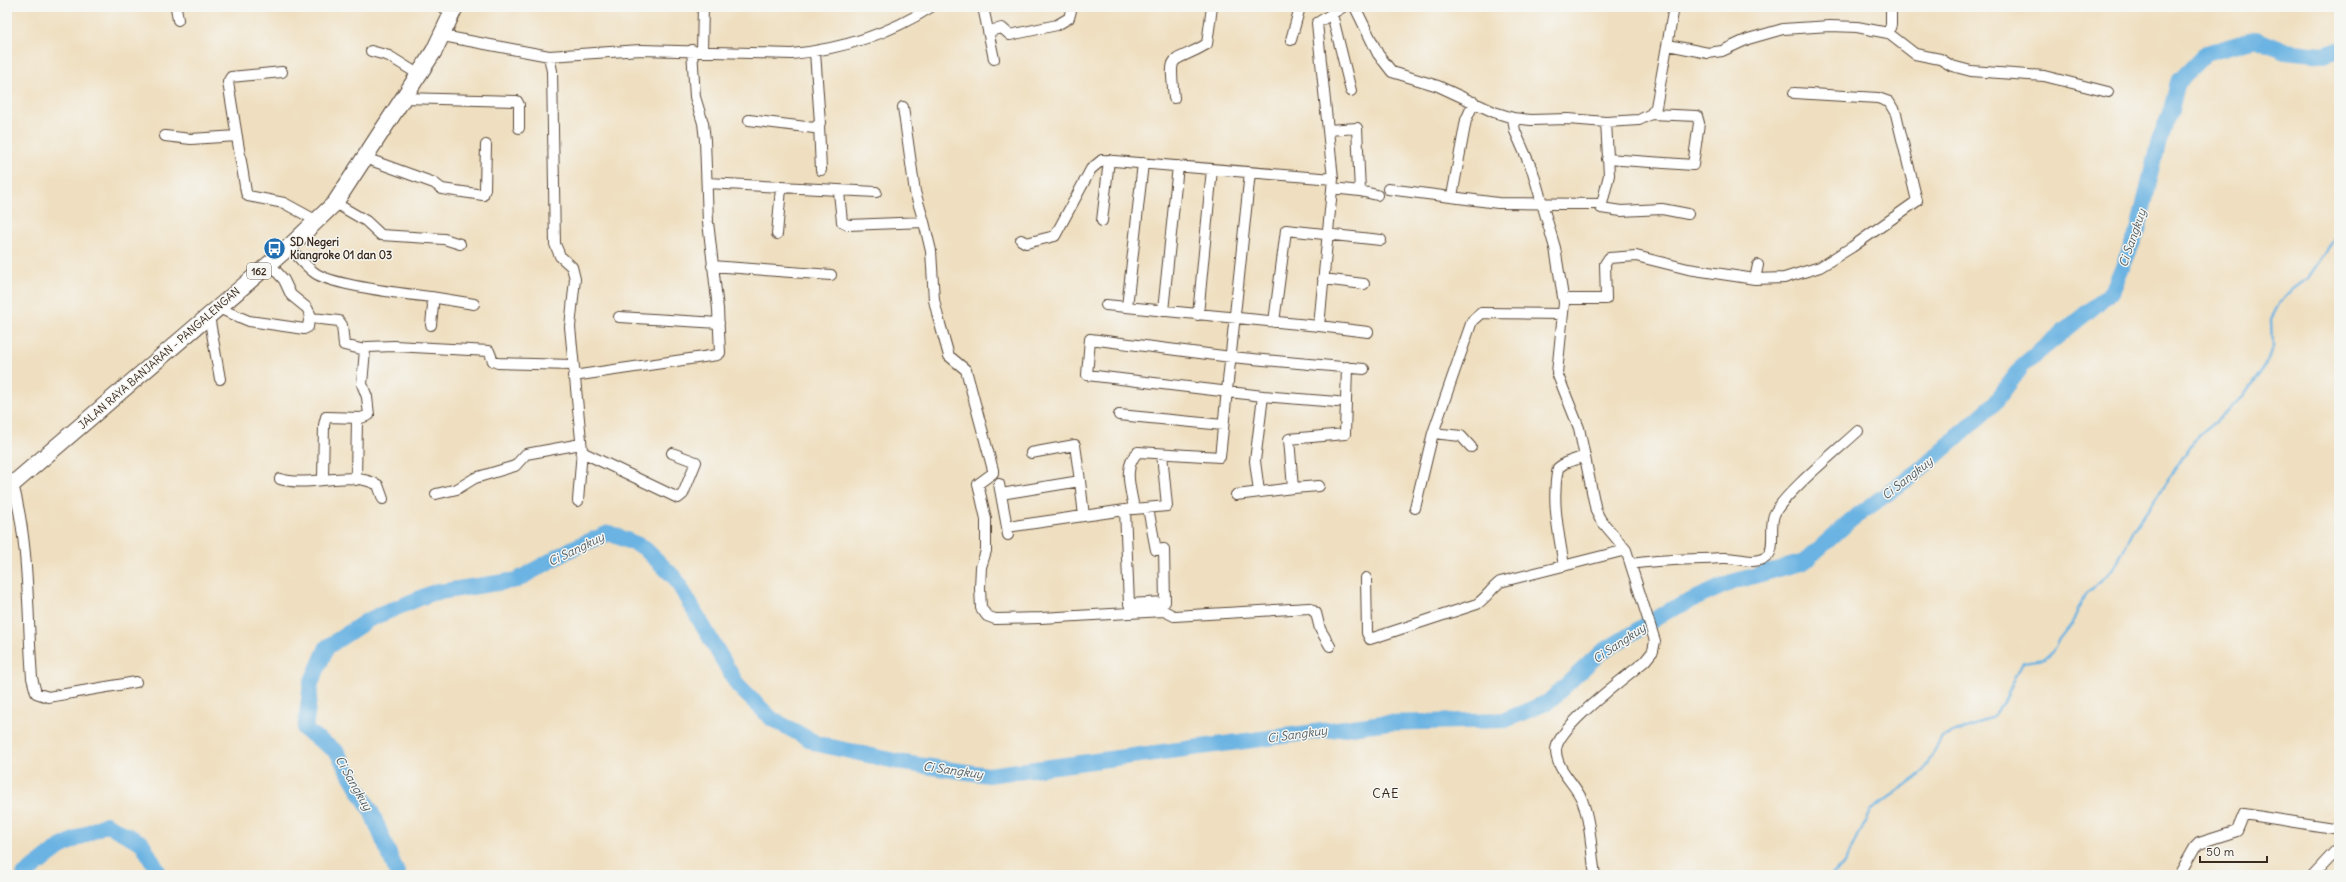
<svg xmlns="http://www.w3.org/2000/svg" width="2346" height="882" font-family="Delius,sans-serif">
<style>
.lines{fill:none;stroke-linecap:round;stroke-linejoin:round}
.stream{stroke:#6bb3e2;stroke-width:2.5}
.river{stroke:#6bb3e2;stroke-width:16}
.minor-casing{stroke:#564536;stroke-width:12}
.primary-casing{stroke:#564536;stroke-width:18}
.minor{stroke:#fff;stroke-width:10}
.primary{stroke:#fff;stroke-width:16}
.labels{text-anchor:middle;dominant-baseline:central;stroke-width:3;stroke-linejoin:round;paint-order:stroke}
.shield{fill:#f6f6f2;stroke:#73675e;stroke-width:1}
.shield-label{font-size:10px;font-weight:bold;fill:#3b2a1e}
.poi-label{font-size:11px;font-weight:bold;fill:#3b2a1e;stroke:#f6f6f2;text-anchor:start}
.street-label{font-size:11px;fill:#3b2a1e;stroke:#f6f6f2}
.water-label{font-size:12px;font-style:italic;fill:#4c5a63;stroke:#f6f6f2}
.quarter-label{font-size:13px;letter-spacing:1px;fill:#3b2a1e;stroke:#f6f6f2}
</style>
<rect width="100%" height="100%" fill="#f6f6f2"/>
<filter id="ink" filterUnits="userSpaceOnUse"><feTurbulence type="fractalNoise" baseFrequency=".025" numOctaves="2"/><feDisplacementMap in="SourceGraphic" scale="8" xChannelSelector="R" yChannelSelector="G"/><feConvolveMatrix kernelMatrix="1 2 1 2 8 2 1 2 1" color-interpolation-filters="sRGB"/></filter>
<filter id="wash" filterUnits="userSpaceOnUse"><feTurbulence type="fractalNoise" baseFrequency=".012" numOctaves="4" result="noise"/><feDisplacementMap in="SourceGraphic" scale="16" xChannelSelector="R" yChannelSelector="G"/><feGaussianBlur stdDeviation="0.9" result="paint"/><feColorMatrix in="noise" values="0 0 0 0 0 0 0 0 0 0 0 0 0 0 0 0 0 1.4 0 .05"/><feComposite in="paint" operator="in"/></filter>
<g filter="url(#wash)">
<rect width="100%" height="100%" fill="#efdfc0"/>
<g class="lines">
<path class="stream" d="M 1832,875 L 1843,865 L 1872,810 L 1923,772 L 1942,737 L 1977,724 L 1995,714 L 2005,700 L 2023,662 L 2044,659 L 2053,651 L 2059,639 L 2073,621 L 2085,594 L 2114,569 L 2132,533 L 2198,435 L 2243,397 L 2267,363 L 2272,347 L 2271,319 L 2279,304 L 2284,296 L 2308,278 L 2339,232"/>
<path class="river" d="M 24,875 L 60,847 L 106,824 L 142,843 L 160,875
M 398,875 L 371,811 L 337,752 L 305,730 L 311,683 L 327,647 L 368,620 L 432,593 L 517,580 L 573,548 L 609,533 L 643,547 L 675,578 L 738,686 L 772,719 L 818,744 L 904,763 L 988,775 L 1382,723 L 1505,720 L 1548,702 L 1600,653 L 1668,611 L 1732,582 L 1804,562 L 1851,520 L 1920,470 L 1993,405 L 2024,364 L 2112,292 L 2138,230 L 2159,140 L 2171,110 L 2178,82 L 2206,53 L 2256,39 L 2285,51 L 2323,55 L 2339,50"/>
</g>
</g>
<g filter="url(#ink)">
<g class="lines">
<defs>
<path id="minor" d="M 176,7 L 178,20
M 442,7 L 453,12
M 983,7 L 994,59
M 1355,7 L 1378,54 L 1392,72 L 1438,86 L 1494,112 L 1513,118 L 1531,120 L 1568,119 L 1606,122 L 1639,120 L 1651,114 L 1656,107 L 1674,7
M 1332,14 L 1351,91
M 988,31 L 1002,28 L 1010,35 L 1057,25 L 1069,18 L 1072,7
M 1888,33 L 1891,25 L 1891,7
M 443,36 L 549,56 L 641,50 L 792,54 C 842,49 889,34 931,7
M 1291,40 L 1300,7
M 1668,45 L 1708,53 L 1722,51 L 1748,39 L 1783,29 L 1830,26 L 1857,27 L 1888,33 L 1915,54 L 1940,59 L 1952,66 L 1971,71 L 2044,76 L 2108,92
M 371,51 L 389,56 L 418,74
M 702,51 L 703,7
M 549,56 L 552,71 L 555,244 L 560,256 L 572,267 L 575,279 L 570,327 L 582,450 L 578,501
M 282,72 L 231,77 L 228,82 L 246,192 L 248,196 L 284,203 L 317,221
M 403,98 L 517,101 L 519,105 L 519,128
M 1174,98 C 1169,49 1170,66 1207,44 L 1212,7
M 903,107 L 915,192 L 924,222
M 1513,118 L 1515,131 L 1533,172 L 1555,248 L 1564,303 L 1557,373 L 1579,428 L 1596,511 L 1600,519 L 1626,550 L 1655,641 L 1653,651 L 1645,661 C 1626,677 1557,727 1556,750 C 1556,770 1575,783 1582,800 C 1591,823 1591,851 1595,875
M 749,120 L 814,128 L 820,123 L 815,52
M 1606,122 L 1609,175 L 1601,208 L 1621,211 L 1662,209 L 1688,214
M 819,125 L 821,170
M 1328,130 L 1357,128 L 1360,191 L 1377,195
M 165,136 L 191,139 L 237,136
M 365,158 L 434,183 L 442,189 L 483,195 L 485,189 L 486,145
M 1607,159 L 1693,165 L 1699,123 L 1697,116 L 1651,114
M 1333,179 L 1319,326 L 1368,332
M 707,183 L 876,192
M 1332,188 L 1360,191
M 1388,189 L 1498,203 L 1602,204
M 839,192 L 842,222 L 848,225 L 924,222 L 931,251 L 934,300 L 938,317 L 949,356 L 966,370 L 993,470 L 993,473 L 978,484 L 986,519 L 986,551 L 981,567 L 980,588 L 981,608 L 987,616 L 995,619 L 1041,618 L 1164,611 L 1174,616 L 1309,608 L 1316,613 L 1320,629 L 1330,646
M 1452,196 L 1466,120 L 1474,102
M 335,203 L 366,221 L 381,235 L 444,239 L 460,244
M 1102,221 L 1109,160
M 777,234 L 781,188
M 1021,240 L 1026,243 L 1055,236 L 1091,169 L 1102,160 L 1333,179 L 1317,23 L 1343,7
M 289,247 C 297,255 305,266 315,273 C 334,286 405,294 431,297 L 433,305 L 431,325
M 269,263 L 284,280 L 291,295 L 307,308 L 312,318
M 712,266 L 831,275
M 1323,279 L 1364,284
M 1755,279 L 1784,278 L 1820,267 L 1852,247 L 1917,201 L 1896,114 L 1889,102 L 1878,98 L 1794,93
M 431,297 L 474,304
M 1564,299 L 1606,299 L 1605,264 L 1609,258 L 1636,256 L 1688,269 L 1755,279 L 1758,265
M 1106,305 L 1319,326
M 1127,307 L 1143,163
M 218,308 L 249,321 L 304,329 L 308,327 L 309,320 L 312,318 L 339,321 L 342,325 L 344,345 L 365,350
M 1163,311 L 1178,166
M 1198,315 L 1212,169
M 209,316 L 220,379
M 619,317 L 719,323
M 1274,322 L 1286,230 L 1381,240
M 573,376 L 717,355 L 720,353 L 718,309 L 708,222 L 705,140 L 703,123 L 695,97 L 692,50
M 1263,396 L 1337,402
M 1119,415 L 1223,425
M 1471,447 L 1461,436 L 1433,433 L 1472,321 L 1481,313 L 1563,314
M 582,450 L 584,453 L 678,498 L 683,494 L 696,462 L 672,453
M 1031,453 L 1075,445 L 1080,481
M 1162,454 L 1167,506 L 1134,509 C 1131,489 1122,467 1138,452 L 1220,457 L 1250,172
M 280,479 C 309,488 350,469 378,485 L 383,499
M 323,479 L 324,425 L 326,417 L 361,418 L 369,415 L 367,397 L 362,384 L 365,350 L 367,347 L 394,346 L 489,351 L 493,361 L 498,363 L 573,365
M 356,480 L 357,418
M 13,484 C 30,548 27,612 32,678 L 36,693 L 48,697 L 136,682
M 999,484 L 1007,527
M 1319,486 L 1293,488 L 1289,439 L 1345,434 L 1347,367
M 1259,492 L 1255,461 L 1263,396 L 1087,375 L 1090,339 L 1231,357 L 1364,369
M 436,494 L 457,489 L 475,478 L 515,466 L 526,454 L 581,444
M 1001,494 L 1080,481 L 1084,516
M 1236,495 L 1293,488
M 1415,508 L 1433,433
M 1125,510 L 1129,604 L 1165,602 L 1164,549 L 1156,550 L 1148,508
M 1008,535 L 1007,527 L 1132,509
M 1632,564 C 1662,559 1693,560 1723,558 C 1738,557 1750,565 1765,558 C 1777,552 1769,527 1774,515 C 1781,496 1840,448 1858,431
M 1564,566 C 1559,534 1551,501 1558,468 L 1565,463 L 1585,456
M 1366,578 L 1367,633 L 1370,639 L 1477,604 C 1486,598 1491,589 1500,582 L 1626,550
M 2179,875 L 2195,847 L 2199,843 L 2237,831 L 2244,814 L 2339,829
M 2313,875 L 2339,847"/>
<path id="primary" d="M 7,489 L 289,247 L 335,203 L 434,51 L 455,7"/>
</defs>
<use href="#minor" class="minor-casing"/>
<use href="#primary" class="primary-casing"/>
<use href="#minor" class="minor"/>
<use href="#primary" class="primary"/>
</g>
</g>
<defs>
<symbol id="bus-disc" viewBox="-11 -11 22 22"><circle r="9.5" fill="#1f6fb2" stroke="#f6f6f2"/><path d="M-5-6H5V4H4V6H2V4H-2V6H-4V4H-5ZM-3.5-4V0h7V-4ZM-3.5 1.2v1.5H-2V1.2ZM2 1.2v1.5H3.5V1.2Z" fill="#fff"/></symbol>
</defs>
<g fill-rule="evenodd">
<use href="#bus-disc" x="262" y="236" width="25" height="25"/>
</g>
<g class="labels">
<rect class="shield" x="247" y="263" width="24" height="16" rx="3"/>
<g class="shield-label">
<text x="259" y="271">162</text>
</g>
<g class="poi-label">
<text x="290" y="242">SD Negeri<tspan x="290" dy="13">Kiangroke 01 dan 03</tspan></text>
</g>
<g class="street-label">
<text transform="translate(159 358) rotate(-41)">JALAN RAYA BANJARAN - PANGALENGAN</text>
</g>
<g class="water-label">
<text transform="translate(2132 238) rotate(-71)">Ci Sangkuy</text>
<text transform="translate(1907 478) rotate(-38)">Ci Sangkuy</text>
<text transform="translate(576 549) rotate(-26)">Ci Sangkuy</text>
<text transform="translate(1619 643) rotate(-34)">Ci Sangkuy</text>
<text transform="translate(1297 734) rotate(-8)">Ci Sangkuy</text>
<text transform="translate(953 770) rotate(8)">Ci Sangkuy</text>
<text transform="translate(354 783) rotate(60)">Ci Sangkuy</text>
</g>
<g class="quarter-label">
<text x="1386" y="793">CAE</text>
</g>
</g>
<rect width="2346" height="882" fill="none" stroke="#f6f6f2" stroke-width="24"/>
<path d="M2200 856v6h67v-6" fill="none" stroke="#3b2a1e" stroke-width="2"/>
<text x="2206" y="856" font-size="12" fill="#3b2a1e" stroke="#f6f6f2" stroke-width="3" paint-order="stroke">50 m</text>
</svg>
